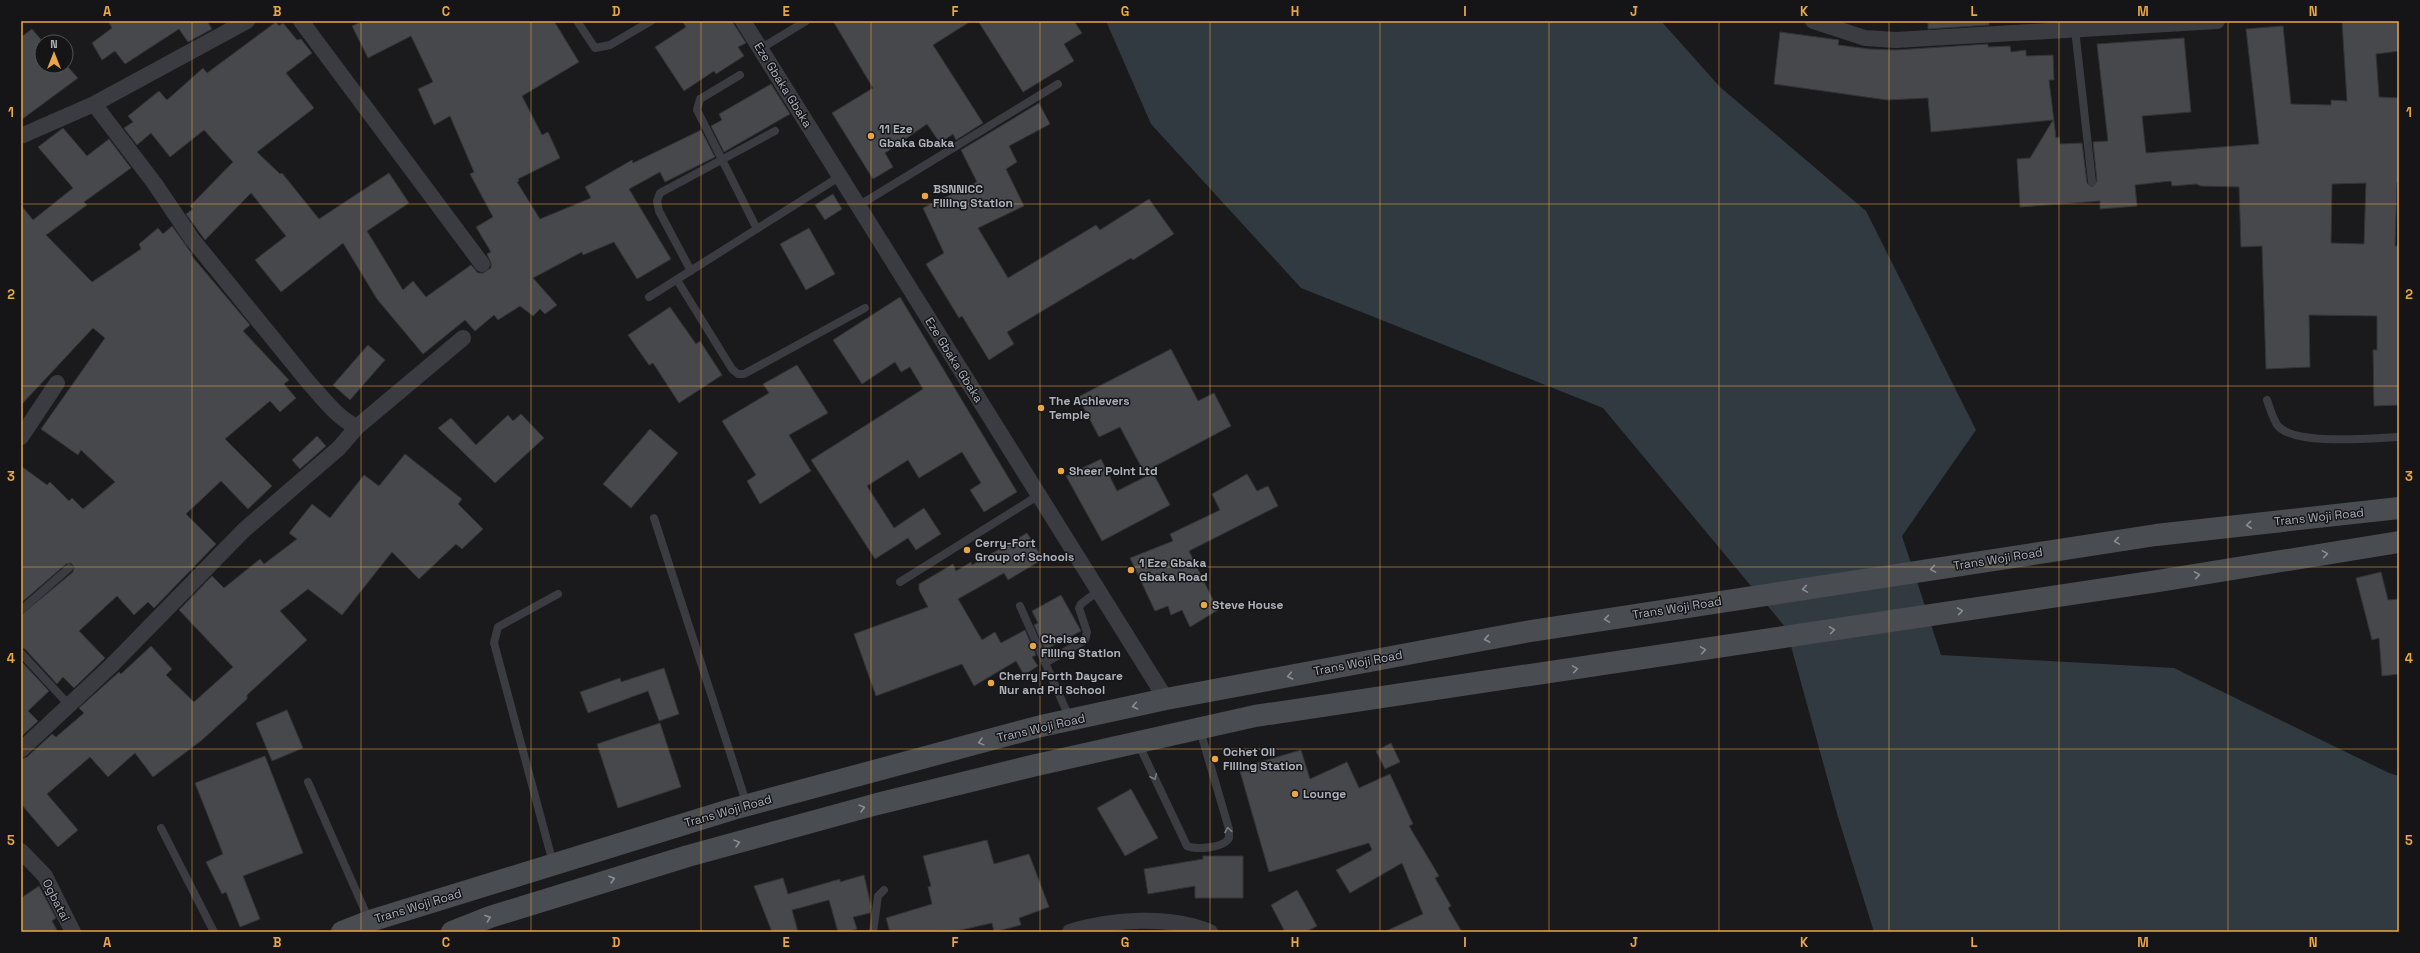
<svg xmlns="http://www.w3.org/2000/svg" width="2420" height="953" font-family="'Space Grotesk',sans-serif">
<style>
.water{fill:#303a40}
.building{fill:#47484c;stroke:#343438;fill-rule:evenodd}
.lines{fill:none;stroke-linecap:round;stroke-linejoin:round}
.service{stroke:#3b3c41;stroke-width:8}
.minor{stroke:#3b3c41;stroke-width:16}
.secondary{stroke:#494c51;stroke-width:22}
.oneway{stroke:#8a8e96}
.oneway2{stroke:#7a7d84}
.grid{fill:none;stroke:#eaa644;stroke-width:1;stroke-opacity:0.55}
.poi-dot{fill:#eaa644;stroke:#151517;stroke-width:1.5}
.labels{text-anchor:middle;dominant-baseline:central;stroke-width:3;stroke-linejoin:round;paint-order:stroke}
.street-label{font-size:12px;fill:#adb2bb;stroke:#151517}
.poi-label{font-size:12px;font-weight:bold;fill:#adb2bb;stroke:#151517;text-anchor:start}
.neatline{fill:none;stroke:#eaa644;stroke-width:1.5}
.grid-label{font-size:13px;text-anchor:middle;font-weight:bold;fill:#eaa644}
</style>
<rect width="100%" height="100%" fill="#1a1a1c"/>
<path class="water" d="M 1106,21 L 1661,21 L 1720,87 L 1866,211 L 1976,430 L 1902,536 L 1941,655 L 2174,668 L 2389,773 L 2399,776 L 2399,932 L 1874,932 L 1838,817 L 1786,628 L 1603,408 L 1301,288 L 1151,124 Z"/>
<path class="building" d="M 108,21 L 207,21 L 212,29 L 188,42 L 179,29 L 125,64 L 115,51 L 102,60 L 92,43 L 112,28 Z
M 363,21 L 554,21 L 579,62 L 522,96 L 542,135 L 548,132 L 560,158 L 518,179 L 519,181 L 517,182 L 540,219 L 591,198 L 585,187 L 632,160 L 633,163 L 701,130 L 715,157 L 665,182 L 660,172 L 629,189 L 671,259 L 637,279 L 614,242 L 583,255 L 582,252 L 533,278 L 557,305 L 545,314 L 540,309 L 533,316 L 520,306 L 498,320 L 494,315 L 475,331 L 465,320 L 423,354 L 377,299 L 343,243 L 281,292 L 255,260 L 286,236 L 251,193 L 205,240 L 186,214 L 193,209 L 190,206 L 233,162 L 204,130 L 170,157 L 151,133 L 137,145 L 124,128 L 133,122 L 128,116 L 159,91 L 167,100 L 203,68 L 207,73 L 276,22 L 279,26 L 283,23 L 297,40 L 301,39 L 312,53 L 286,73 L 314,108 L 257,152 L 280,174 L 282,173 L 319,219 L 389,173 L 409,203 L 367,231 L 403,290 L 413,281 L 426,297 L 471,265 L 478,273 L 483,273 L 491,268 L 491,263 L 487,254 L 491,252 L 476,227 L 493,217 L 470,174 L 474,172 L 450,116 L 434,125 L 418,89 L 433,82 L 411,36 L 368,58 L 352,26 Z
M 682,21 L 732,21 L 746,43 L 738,47 L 744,56 L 716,74 L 714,71 L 684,91 L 655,47 L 686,27 Z
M 833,21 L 971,21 L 933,45 L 983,123 L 956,140 L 953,134 L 940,143 L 927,124 L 885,153 L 893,167 L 873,179 L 832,113 L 873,88 Z
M 978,21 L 1074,21 L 1082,33 L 1064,44 L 1074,61 L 1023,92 Z
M 1928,21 L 1989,21 L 1989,25 L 1928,29 Z
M 2342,21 L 2399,21 L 2399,51 L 2376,54 L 2379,97 L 2399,98 L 2399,182 L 2397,182 L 2395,246 L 2399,246 L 2399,405 L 2374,406 L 2373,350 L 2377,350 L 2377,316 L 2309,315 L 2310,367 L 2266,369 L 2262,246 L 2241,247 L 2239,187 L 2201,186 L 2196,184 L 2172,186 L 2171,181 L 2135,185 L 2137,206 L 2100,209 L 2100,201 L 2020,207 L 2017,159 L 2030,158 L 2053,120 L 1931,132 L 1928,98 L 1887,100 L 1774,84 L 1780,32 L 1839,40 L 1838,45 L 1869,49 L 1896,50 L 1988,44 L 1988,47 L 2010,46 L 2011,52 L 2026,50 L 2026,56 L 2053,55 L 2054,80 L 2049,80 L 2056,138 L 2059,137 L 2060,144 L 2082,143 L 2087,183 L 2092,187 L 2097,181 L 2093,142 L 2108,141 L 2097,44 L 2184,38 L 2191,112 L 2142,116 L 2146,153 L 2259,144 L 2246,29 L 2283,26 L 2291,104 L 2331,105 L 2331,100 L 2347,101 ZM 2366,183 L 2364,244 L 2331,243 L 2332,184 Z
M 32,29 L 43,42 L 42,66 L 67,66 L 78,78 L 21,120 L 21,37 Z
M 771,84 L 790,114 L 724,152 L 711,126 L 722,120 L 719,114 Z
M 1039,103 L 1050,124 L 1009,146 L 1017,162 L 1006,169 L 1024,206 L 978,228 L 1008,278 L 1096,225 L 1100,230 L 1149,199 L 1174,234 L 1133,260 L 1131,258 L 1007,332 L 1014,344 L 989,360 L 962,316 L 959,318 L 926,264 L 944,253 L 923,208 L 977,182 L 961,150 Z
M 63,128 L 87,156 L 109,139 L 131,168 L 84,202 L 87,205 L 46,235 L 92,282 L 141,249 L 139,244 L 158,228 L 163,234 L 172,226 L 192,254 L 191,255 L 250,325 L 243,331 L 289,380 L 284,384 L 296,398 L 280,412 L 270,401 L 225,439 L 272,486 L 248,509 L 221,481 L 186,514 L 216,544 L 154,608 L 148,602 L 134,615 L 117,596 L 79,631 L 105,658 L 74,688 L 63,677 L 57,684 L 25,649 L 21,648 L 21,615 L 73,572 L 74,567 L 71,563 L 66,564 L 21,603 L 21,466 L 47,485 L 50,482 L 69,501 L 72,498 L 83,509 L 115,482 L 81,450 L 78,455 L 41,429 L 105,338 L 93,328 L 21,405 L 21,205 L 33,220 L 73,188 L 38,147 Z
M 833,194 L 842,209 L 825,220 L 815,205 Z
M 809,228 L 835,274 L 806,290 L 780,244 Z
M 900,297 L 1017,492 L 984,512 L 970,490 L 981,483 L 962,452 L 919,478 L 908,460 L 867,486 L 894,528 L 924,508 L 941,534 L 916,550 L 908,538 L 875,559 L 811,460 L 923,389 L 910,367 L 901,372 L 895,362 L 862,384 L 833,340 Z
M 670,307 L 696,344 L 700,341 L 722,375 L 679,403 L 653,363 L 649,365 L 628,335 Z
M 368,345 L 385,360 L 350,400 L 333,385 Z
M 1171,349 L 1198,401 L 1214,393 L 1231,426 L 1144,472 L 1120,427 L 1099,437 L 1078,397 Z
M 797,365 L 828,413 L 789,435 L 811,471 L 760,504 L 747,481 L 756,475 L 722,421 L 769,393 L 763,384 Z
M 521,414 L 544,438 L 495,483 L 438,428 L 451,418 L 476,445 L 508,415 L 513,421 Z
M 650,429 L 678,453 L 631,508 L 603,484 Z
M 317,436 L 326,446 L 300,469 L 292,460 Z
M 405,454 L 462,499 L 458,504 L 483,529 L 462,549 L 456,544 L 419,579 L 392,552 L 342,615 L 308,589 L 280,611 L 307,640 L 247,695 L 247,699 L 202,740 L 153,777 L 135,753 L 108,777 L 90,757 L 47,794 L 78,830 L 58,847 L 21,804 L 21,759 L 27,757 L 52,734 L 56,737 L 84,713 L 79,708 L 119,672 L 121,674 L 151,646 L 172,669 L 166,675 L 194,702 L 233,667 L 179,610 L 212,576 L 224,588 L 260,559 L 264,564 L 297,539 L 289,533 L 312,504 L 330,518 L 364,475 L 379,486 Z
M 1101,459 L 1117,491 L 1153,473 L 1170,505 L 1102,541 L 1066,476 Z
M 1247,474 L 1257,491 L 1268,486 L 1278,506 L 1189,551 L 1218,610 L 1190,627 L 1182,610 L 1171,615 L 1168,606 L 1155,611 L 1130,558 L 1173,541 L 1170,534 L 1220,510 L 1212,494 Z
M 1027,533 L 1043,559 L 1008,580 L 1004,573 L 958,599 L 982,640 L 995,632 L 1001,643 L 1025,630 L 1036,655 L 1032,657 L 1038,666 L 1024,675 L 1016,661 L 974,686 L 962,664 L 876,696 L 854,634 L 928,607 L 919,590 L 919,584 L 953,564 L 956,571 L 971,562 L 972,565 Z
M 2381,572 L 2388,600 L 2399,599 L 2399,674 L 2382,676 L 2379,638 L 2372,640 L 2356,578 Z
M 1061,595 L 1081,631 L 1045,650 L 1034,625 L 1038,623 L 1032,611 Z
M 21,661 L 49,691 L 28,711 L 38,721 L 21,737 Z
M 664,668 L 679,714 L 659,721 L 648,691 L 588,713 L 580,692 L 620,678 L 621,682 Z
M 287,710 L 303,748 L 272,761 L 256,723 Z
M 660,723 L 681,787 L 618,808 L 597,744 Z
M 1391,743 L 1400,762 L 1385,769 L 1376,751 Z
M 1301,750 L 1310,779 L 1347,762 L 1359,788 L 1390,774 L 1413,824 L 1409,826 L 1439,876 L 1435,878 L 1451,906 L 1448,908 L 1462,932 L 1384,932 L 1423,914 L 1402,863 L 1350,893 L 1336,870 L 1372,850 L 1369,843 L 1269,872 L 1239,768 Z
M 265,756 L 303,853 L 243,876 L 260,919 L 240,927 L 226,892 L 222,894 L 206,862 L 223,854 L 195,783 Z
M 1131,789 L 1158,838 L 1125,856 L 1097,808 Z
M 987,840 L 994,864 L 1029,854 L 1049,907 L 1019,918 L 1021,925 L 994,932 L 992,923 L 952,932 L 890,932 L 886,918 L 932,904 L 928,887 L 931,886 L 923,856 Z
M 1203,856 L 1243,856 L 1243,898 L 1195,898 L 1195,886 L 1148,894 L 1144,869 L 1203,859 Z
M 864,875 L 871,906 L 870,913 L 853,917 L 857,929 L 847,932 L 838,932 L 829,900 L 792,910 L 798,932 L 772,932 L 754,886 L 783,878 L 788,894 L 840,879 L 840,882 Z
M 39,886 L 56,918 L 52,921 L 58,932 L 21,932 L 21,898 Z
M 1297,890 L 1317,926 L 1305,932 L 1285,932 L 1271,905 Z"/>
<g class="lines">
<path class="service" d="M 577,21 L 595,48 L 610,45 L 651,21
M 2075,29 L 2092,182
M 760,49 L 806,21
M 740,75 L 700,99 L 697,110 L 757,229
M 858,206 L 1058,84
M 691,271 L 659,211 L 657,201 L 660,193 L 775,131
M 677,280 L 732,369 L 738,374 L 744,374 L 865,308
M 649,297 L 839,177
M 2267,400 C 2270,408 2273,420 2278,426 C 2296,446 2373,438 2399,437
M 654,518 L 747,805
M 900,582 L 1039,495
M 1020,606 L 1070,719
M 21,610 L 69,568
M 21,653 L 69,705
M 1045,663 L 1085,640 L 1087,632 L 1079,608 L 1081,604 L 1098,591
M 1138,743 L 1187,846 C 1196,850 1224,848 1229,838 L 1229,829 L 1200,730
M 308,782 L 369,920
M 161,828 L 214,932
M 553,863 L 494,643 L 498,627 L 558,594
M 873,932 L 878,896 L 884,890"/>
<path class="minor" d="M 301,21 L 482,264
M 743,21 L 1166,699
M 1813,21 L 1865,38 L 1896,40 L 2217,21
M 94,104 L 155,184 L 192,239 L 309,383 C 323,398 337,418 357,427
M 21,136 L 94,104 L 247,21
M 21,437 L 57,383
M 21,750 L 112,665 L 244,530 L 339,448 L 357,427 L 463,338
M 21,851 L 45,876 L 73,932
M 1070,932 C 1111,919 1170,915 1210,932"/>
<path class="secondary" d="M 342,932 L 370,921 L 733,809 L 1041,726 L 1166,699 L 1525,632 L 2156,535 L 2399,508
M 452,932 L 490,917 L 688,856 L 877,804 L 1032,766 L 1255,716 L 2158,581 L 2399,542"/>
</g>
<defs><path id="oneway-chevron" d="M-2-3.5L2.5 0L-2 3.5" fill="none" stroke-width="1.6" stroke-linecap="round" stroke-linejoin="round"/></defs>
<g class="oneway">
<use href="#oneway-chevron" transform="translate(2249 525) rotate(174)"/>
<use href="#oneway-chevron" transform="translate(2117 541) rotate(171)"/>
<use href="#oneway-chevron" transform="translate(2325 554) rotate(-9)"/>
<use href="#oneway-chevron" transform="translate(1933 569) rotate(171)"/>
<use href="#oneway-chevron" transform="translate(2197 575) rotate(-9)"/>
<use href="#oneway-chevron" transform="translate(1805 589) rotate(171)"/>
<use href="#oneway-chevron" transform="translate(1960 611) rotate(-9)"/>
<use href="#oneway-chevron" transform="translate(1607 619) rotate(171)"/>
<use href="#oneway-chevron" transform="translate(1832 630) rotate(-9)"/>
<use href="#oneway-chevron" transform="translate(1487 639) rotate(169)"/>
<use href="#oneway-chevron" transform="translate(1703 650) rotate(-9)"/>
<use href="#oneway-chevron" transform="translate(1575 669) rotate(-9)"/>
<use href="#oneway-chevron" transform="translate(1290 676) rotate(169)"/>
<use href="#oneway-chevron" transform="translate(1135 706) rotate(168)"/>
<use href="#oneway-chevron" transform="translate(981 742) rotate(165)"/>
<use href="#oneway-chevron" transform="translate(862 808) rotate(-15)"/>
<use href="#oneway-chevron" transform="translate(737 843) rotate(-15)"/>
<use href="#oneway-chevron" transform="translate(612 879) rotate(-17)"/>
<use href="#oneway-chevron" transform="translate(488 918) rotate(-20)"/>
</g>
<g class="oneway2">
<use href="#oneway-chevron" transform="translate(1154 777) rotate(65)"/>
<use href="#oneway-chevron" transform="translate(1228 830) rotate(-99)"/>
</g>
<path class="grid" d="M 192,21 L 192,932M 361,21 L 361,932M 531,21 L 531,932M 701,21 L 701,932M 871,21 L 871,932M 1040,21 L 1040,932M 1210,21 L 1210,932M 1380,21 L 1380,932M 1549,21 L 1549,932M 1719,21 L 1719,932M 1889,21 L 1889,932M 2059,21 L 2059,932M 2228,21 L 2228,932M 21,204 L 2399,204M 21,386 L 2399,386M 21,567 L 2399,567M 21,749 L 2399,749"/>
<g class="poi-dot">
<circle cx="871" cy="136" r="4"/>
<circle cx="925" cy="196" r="4"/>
<circle cx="1041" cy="408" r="4"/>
<circle cx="1061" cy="471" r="4"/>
<circle cx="967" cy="550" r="4"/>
<circle cx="1131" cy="570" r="4"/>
<circle cx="1204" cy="605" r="4"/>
<circle cx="1033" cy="646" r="4"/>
<circle cx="991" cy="683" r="4"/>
<circle cx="1215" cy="759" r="4"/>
<circle cx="1295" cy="794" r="4"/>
</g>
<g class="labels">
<g class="street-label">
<text transform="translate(783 85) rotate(58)">Eze Gbaka Gbaka</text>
<text transform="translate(954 360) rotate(58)">Eze Gbaka Gbaka</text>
<text transform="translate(2319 517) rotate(-6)">Trans Woji Road</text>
<text transform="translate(1998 559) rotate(-9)">Trans Woji Road</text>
<text transform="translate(1677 608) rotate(-9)">Trans Woji Road</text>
<text transform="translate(1358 663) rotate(-11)">Trans Woji Road</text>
<text transform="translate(1041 728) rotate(-13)">Trans Woji Road</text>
<text transform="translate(728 811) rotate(-16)">Trans Woji Road</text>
<text transform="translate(56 900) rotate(63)">Ogbatai</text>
<text transform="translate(418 906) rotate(-17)">Trans Woji Road</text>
</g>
<g class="poi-label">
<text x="879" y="129">11 Eze<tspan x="879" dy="14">Gbaka Gbaka</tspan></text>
<text x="933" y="189">BSNNICC<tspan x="933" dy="14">Filling Station</tspan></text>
<text x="1049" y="401">The Achievers<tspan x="1049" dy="14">Temple</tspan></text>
<text x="1069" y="471">Sheer Point Ltd</text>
<text x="975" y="543">Cerry-Fort<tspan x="975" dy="14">Group of Schools</tspan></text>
<text x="1139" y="563">1 Eze Gbaka<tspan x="1139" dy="14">Gbaka Road</tspan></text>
<text x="1212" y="605">Steve House</text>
<text x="1041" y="639">Chelsea<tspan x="1041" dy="14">Filling Station</tspan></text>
<text x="999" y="676">Cherry Forth Daycare<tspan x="999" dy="14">Nur and Pri School</tspan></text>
<text x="1223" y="752">Ochet Oil<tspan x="1223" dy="14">Filling Station</tspan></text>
<text x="1303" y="794">Lounge</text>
</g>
</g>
<rect width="2420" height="953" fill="none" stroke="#151517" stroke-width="44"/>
<g transform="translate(54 54)"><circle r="19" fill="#151517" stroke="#525459"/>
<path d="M0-3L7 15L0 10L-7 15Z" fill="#eaa644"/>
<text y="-6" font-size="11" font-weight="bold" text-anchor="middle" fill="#adb2bb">N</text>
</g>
<rect x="22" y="22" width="2376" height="909" class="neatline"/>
<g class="grid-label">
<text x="107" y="16">A</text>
<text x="277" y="16">B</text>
<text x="446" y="16">C</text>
<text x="616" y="16">D</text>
<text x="786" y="16">E</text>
<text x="955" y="16">F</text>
<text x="1125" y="16">G</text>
<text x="1295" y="16">H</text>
<text x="1465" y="16">I</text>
<text x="1634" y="16">J</text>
<text x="1804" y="16">K</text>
<text x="1974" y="16">L</text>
<text x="2143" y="16">M</text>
<text x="2313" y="16">N</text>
<text x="11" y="117">1</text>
<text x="2409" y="117">1</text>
<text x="11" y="299">2</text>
<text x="2409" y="299">2</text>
<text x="11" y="481">3</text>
<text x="2409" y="481">3</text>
<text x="11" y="663">4</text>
<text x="2409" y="663">4</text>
<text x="11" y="845">5</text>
<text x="2409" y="845">5</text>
<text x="107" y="947">A</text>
<text x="277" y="947">B</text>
<text x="446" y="947">C</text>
<text x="616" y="947">D</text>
<text x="786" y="947">E</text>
<text x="955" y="947">F</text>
<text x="1125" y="947">G</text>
<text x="1295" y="947">H</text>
<text x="1465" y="947">I</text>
<text x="1634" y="947">J</text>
<text x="1804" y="947">K</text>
<text x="1974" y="947">L</text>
<text x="2143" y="947">M</text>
<text x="2313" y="947">N</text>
</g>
</svg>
